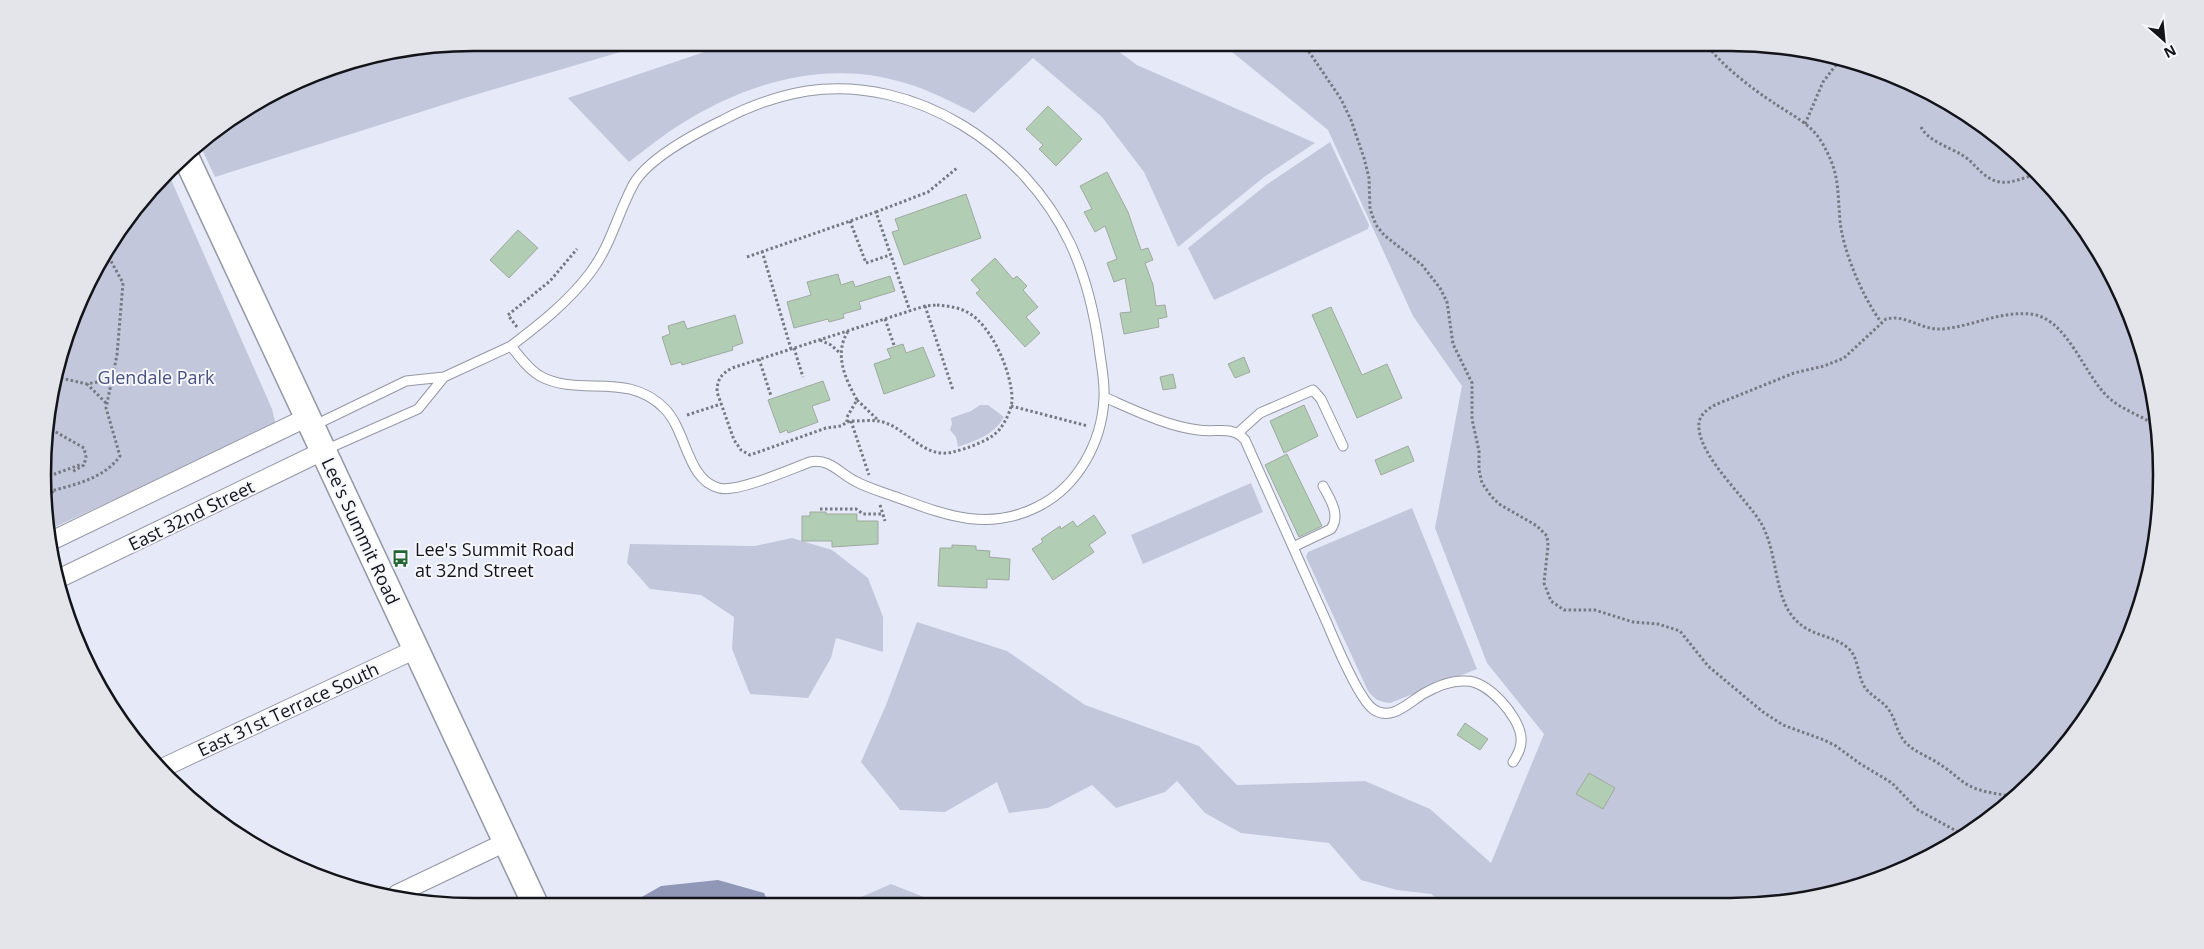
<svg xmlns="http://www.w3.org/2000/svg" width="2204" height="949" font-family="'Open Sans',sans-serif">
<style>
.green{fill:#c2c7db}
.water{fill:#9097b7}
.building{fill:#b1cdb3;stroke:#9faa9f}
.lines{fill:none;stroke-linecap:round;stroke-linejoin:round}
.lane-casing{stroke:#9497a4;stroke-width:11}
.street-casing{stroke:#9497a4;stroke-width:20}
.secondary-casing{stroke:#9497a4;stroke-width:28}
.path{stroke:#767882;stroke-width:3;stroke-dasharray:2.5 2.5;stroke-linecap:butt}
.lane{stroke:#fff;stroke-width:9}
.street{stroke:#fff;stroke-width:18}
.secondary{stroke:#fff;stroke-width:25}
.labels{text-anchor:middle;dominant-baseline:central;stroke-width:4;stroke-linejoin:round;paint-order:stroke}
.park-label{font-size:18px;fill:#48517f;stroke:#f6f7fd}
.street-label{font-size:18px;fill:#131419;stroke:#f6f7fd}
.poi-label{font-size:18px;fill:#131419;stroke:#f6f7fd;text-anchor:start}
.rim{fill:none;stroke:#131419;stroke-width:2.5}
</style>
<rect width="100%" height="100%" fill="#e6eaf8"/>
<path class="green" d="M 475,43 L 651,43 L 471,96 L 215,177 L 199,143 L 258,101 L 335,66 Z
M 731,43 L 1107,43 L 1137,65 L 1315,143 L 1264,177 L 1178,247 L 1144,172 L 1102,117 L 1033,58 L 974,113 C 952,102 929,90 905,83 C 828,59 747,82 681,124 C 663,135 646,149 629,162 L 568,98 Z
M 1221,43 L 1730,43 L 1869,66 L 1946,101 L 2015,150 L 2072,212 L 2117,284 L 2147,363 L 2161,447 L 2158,531 L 2138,614 L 2089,715 L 2014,799 L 1895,874 L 1786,903 L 1444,904 L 1431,894 L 1397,890 L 1361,880 L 1329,843 L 1241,833 L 1205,813 L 1177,781 L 1165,792 L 1116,808 L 1092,785 L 1048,808 L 1009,813 L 997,782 L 945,812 L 900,810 L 861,762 L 886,705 L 917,622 L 1007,651 L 1085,705 L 1199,746 L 1237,785 L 1365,781 L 1430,809 L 1491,863 L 1544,734 L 1487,663 L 1435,528 L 1462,386 L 1413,316 L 1328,130 Z
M 1330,142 L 1369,225 L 1368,229 L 1214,300 L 1188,248 L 1266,185 Z
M 169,175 L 272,409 L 275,422 L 268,429 L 48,530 L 43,474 L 51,390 L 100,259 Z
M 980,405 L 988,405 L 1004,417 C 994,435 977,440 958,447 L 956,437 L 950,430 L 952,424 L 951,418 L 971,411 Z
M 1251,483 L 1263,512 L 1143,564 L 1131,535 Z
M 1412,508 L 1477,669 L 1390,703 C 1379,702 1374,699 1368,691 L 1306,557 L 1308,552 Z
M 792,538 L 832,550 L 868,578 L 883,617 L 883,652 L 836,638 L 831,658 L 808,698 L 750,694 L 732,649 L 734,617 L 701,595 L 650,589 L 627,563 L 630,544 L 755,546 Z
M 891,884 L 944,905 L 843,905 Z"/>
<path class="water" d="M 718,880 L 764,893 L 770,906 L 626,906 L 661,886 Z"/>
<path class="building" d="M 1048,106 L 1082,139 L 1056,166 L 1039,149 L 1043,145 L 1026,129 Z
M 1107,172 L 1128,212 L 1141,250 L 1148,248 L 1153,260 L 1145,263 L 1153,285 L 1156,306 L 1165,305 L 1167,317 L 1158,319 L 1159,327 L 1124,334 L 1120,313 L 1131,312 L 1125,278 L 1114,282 L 1107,263 L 1117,259 L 1105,226 L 1095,232 L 1084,212 L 1092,209 L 1080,186 Z
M 966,194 L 981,238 L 904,265 L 892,232 L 899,230 L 895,219 Z
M 518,230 L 538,248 L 509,278 L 490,260 Z
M 995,258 L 1013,279 L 1017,276 L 1027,286 L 1023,290 L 1038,307 L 1026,317 L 1040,333 L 1025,347 L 976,293 L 980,290 L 971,280 Z
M 838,274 L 841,285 L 853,281 L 855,287 L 890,276 L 895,291 L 859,302 L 861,309 L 843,314 L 844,318 L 829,322 L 828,319 L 794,328 L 787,302 L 811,295 L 807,282 Z
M 1331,307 L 1362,375 L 1387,364 L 1402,398 L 1357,418 L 1312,315 Z
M 735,315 L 743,343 L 732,347 L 733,350 L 682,365 L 681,362 L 671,365 L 662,337 L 670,334 L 668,326 L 684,321 L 687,329 Z
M 903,344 L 906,353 L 923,347 L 935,376 L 884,394 L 874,364 L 891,358 L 887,349 Z
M 1244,357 L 1250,372 L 1235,378 L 1228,364 Z
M 1173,374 L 1176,388 L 1163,390 L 1160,377 Z
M 823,381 L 830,400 L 812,406 L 818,422 L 788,433 L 787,430 L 780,433 L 768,400 Z
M 1304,405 L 1318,436 L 1284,453 L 1270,421 Z
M 1408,446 L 1414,461 L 1381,475 L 1375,460 Z
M 1287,454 L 1322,526 L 1299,537 L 1265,465 Z
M 810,512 L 826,512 L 826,514 L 857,514 L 857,521 L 878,521 L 878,544 L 832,547 L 832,541 L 802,541 L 802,516 L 810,516 Z
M 1094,515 L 1106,533 L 1089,545 L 1094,552 L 1053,580 L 1032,549 L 1043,542 L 1041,539 L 1060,526 L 1061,529 L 1073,521 L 1077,527 Z
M 952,545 L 976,546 L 976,550 L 990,551 L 989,557 L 1010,559 L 1009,580 L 987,579 L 987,588 L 938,586 L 940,548 L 952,548 Z
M 1465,723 L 1488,739 L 1480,750 L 1457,735 Z
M 1589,773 L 1615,788 L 1603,809 L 1576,794 Z"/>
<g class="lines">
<defs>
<path id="lane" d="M 1104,397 C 1134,410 1166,426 1198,430 C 1216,433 1233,425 1245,440 C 1272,501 1300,562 1327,623 C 1335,642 1358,698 1373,709 C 1391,722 1408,703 1423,694 C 1435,687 1452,680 1466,681 C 1488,681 1519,716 1521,737 C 1522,747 1518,754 1513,762
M 313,426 L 406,381 L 444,377 L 511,346 C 519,356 528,369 540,376 C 580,398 627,370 665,409 C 687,432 687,480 719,488 C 737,493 791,469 810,462 C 830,458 839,473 855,481 C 867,488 883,492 896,497 C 945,515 987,532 1037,507 C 1078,487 1102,442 1104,398 C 1105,381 1101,364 1099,347 C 1094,311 1086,277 1070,243 C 1024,147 916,75 807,91 C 778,96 749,106 723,120 C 696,133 645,160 632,187 C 617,216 610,247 590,273 C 568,302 540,324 511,346
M 1239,432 L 1260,413 L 1313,390 L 1321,399 L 1343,446
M 325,450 L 418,409 L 444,377
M 1293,547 L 1331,529 C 1341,515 1330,499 1323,486"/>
<path id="street" d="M 49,542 L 308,417
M 58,579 L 323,451
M 160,769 L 416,649
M 397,894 L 506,842"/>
<path id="secondary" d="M 185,155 L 536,906"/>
</defs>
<use href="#lane" class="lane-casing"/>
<use href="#street" class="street-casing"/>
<use href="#secondary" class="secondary-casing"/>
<path class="path" d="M 1303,43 L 1341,99 L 1351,120 L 1364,158 L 1369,178 L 1370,209 L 1376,225 L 1384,235 L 1422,265 L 1440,288 L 1447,302 L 1453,344 L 1472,383 L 1472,419 L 1479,451 L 1479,470 L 1482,483 L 1491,496 L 1499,504 L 1537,526 L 1547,536 L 1548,546 L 1544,583 L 1551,601 L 1564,610 L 1595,610 L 1633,622 L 1658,624 L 1680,631 L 1708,666 L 1763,712 L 1783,725 L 1824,740 L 1836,746 L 1859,763 L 1892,783 L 1918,810 L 1960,833
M 1706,43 C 1717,62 1755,91 1774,103 C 1790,114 1811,124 1821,141 C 1840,173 1837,186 1840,221 C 1843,251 1863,298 1881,322
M 1805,124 L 1823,82 L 1839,61
M 1921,127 C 1928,141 1949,147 1962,155 C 1976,163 1982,179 2000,182 C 2013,184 2025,176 2038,175
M 876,212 L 928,192 L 957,168
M 850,221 L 866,263 L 890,255
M 762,251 L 791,349
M 747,257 L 876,212 L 910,311
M 937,305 C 947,306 958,307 967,312 C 991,324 1013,374 1012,401 C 1011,410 1006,421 1000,429 C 990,441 968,448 953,452 C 922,460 906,425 878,421 C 870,420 860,421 851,421 L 847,422 L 841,426 L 826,428 L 750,455 L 741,450 L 734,440 L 717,392 C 717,380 721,374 732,368 L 925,306 Z
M 925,306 L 953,390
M 885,319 L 894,345
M 517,327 L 508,315 L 550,281 L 577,249
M 820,340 L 831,345 L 840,353
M 69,341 L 71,347
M 794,348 L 803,377
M 759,359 L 771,396
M 56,377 L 87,384
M 857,400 L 878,420
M 106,403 L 87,384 L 112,379
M 1011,406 L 1088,426
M 687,415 L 721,404
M 851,421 L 869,475
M 847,422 L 847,417 L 857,400 C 845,378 833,353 849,330
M 47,427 L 84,448 L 86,457 L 84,465 L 72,472
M 43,473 L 43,482
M 44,474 L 52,475 L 82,464
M 44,493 C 72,485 103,480 120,456 L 106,408 L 117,355 L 123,283 L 106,252
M 880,505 L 885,521
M 46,507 L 53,491
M 820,509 L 856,509 L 863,514 L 883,514
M 2016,797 C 2001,794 1982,793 1968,785 C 1959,780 1951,771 1941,765 C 1930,757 1916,753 1906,743 C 1897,734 1896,720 1889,710 C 1882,700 1870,696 1864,686 C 1857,674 1859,658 1848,648 C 1831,633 1807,638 1790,613 C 1774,589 1777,551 1761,523 C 1745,497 1702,459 1699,429 C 1697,416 1707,409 1717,404 L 1794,373 L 1824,366 L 1844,358 L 1886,319 C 1906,314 1921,330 1941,329 C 1971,327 1999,311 2030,314 C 2067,317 2084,375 2108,397 C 2122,410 2142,416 2157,426"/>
<use href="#lane" class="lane"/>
<use href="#street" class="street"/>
<use href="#secondary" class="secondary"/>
</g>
<defs>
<symbol id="bus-bare" viewBox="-9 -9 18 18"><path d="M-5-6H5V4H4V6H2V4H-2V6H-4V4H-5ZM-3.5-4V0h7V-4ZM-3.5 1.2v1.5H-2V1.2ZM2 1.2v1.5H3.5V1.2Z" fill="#226631" stroke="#f6f7fd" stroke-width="2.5" paint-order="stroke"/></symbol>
</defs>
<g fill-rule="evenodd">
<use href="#bus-bare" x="388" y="546" width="25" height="25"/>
</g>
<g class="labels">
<g class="park-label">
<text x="156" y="377">Glendale Park</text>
</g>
<g class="street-label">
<text transform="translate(191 515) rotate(-26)">East 32nd Street</text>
<text transform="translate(361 531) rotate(65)">Lee's Summit Road</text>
<text transform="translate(288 709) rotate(-25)">East 31st Terrace South</text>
</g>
<g class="poi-label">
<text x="415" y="549">Lee's Summit Road<tspan x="415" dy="21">at 32nd Street</tspan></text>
</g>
</g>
<path d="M0 0H2204V949H0ZM474 51H1730A423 423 0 0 1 2153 474V475A423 423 0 0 1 1730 898H474A423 423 0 0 1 51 475V474A423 423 0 0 1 474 51Z" fill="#e4e5eb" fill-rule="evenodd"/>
<path class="rim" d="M474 51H1730A423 423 0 0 1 2153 474V475A423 423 0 0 1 1730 898H474A423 423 0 0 1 51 475V474A423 423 0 0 1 474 51Z"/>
<g transform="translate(2164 40) rotate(153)" stroke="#f6f7fd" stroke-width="4" paint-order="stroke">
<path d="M0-4L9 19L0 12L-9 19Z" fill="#131419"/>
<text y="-8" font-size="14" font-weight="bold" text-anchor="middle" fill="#131419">N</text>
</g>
</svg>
